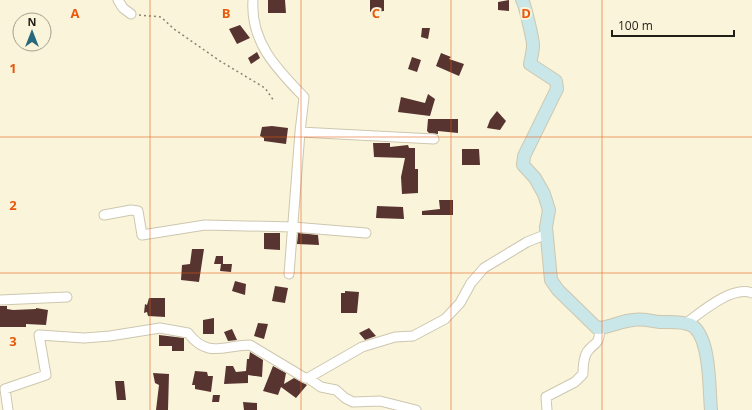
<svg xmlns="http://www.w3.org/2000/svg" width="752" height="410" font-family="'Open Sans',sans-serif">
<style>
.building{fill:#583431}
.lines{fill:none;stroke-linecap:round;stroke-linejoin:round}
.street-casing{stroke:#cdc7af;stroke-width:11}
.secondary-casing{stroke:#cdc7af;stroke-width:14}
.path{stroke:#888474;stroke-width:1.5;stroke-dasharray:2 3;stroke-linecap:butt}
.street{stroke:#fff;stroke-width:9}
.secondary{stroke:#c9e6e8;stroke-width:12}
.grid{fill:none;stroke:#e8590c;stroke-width:1;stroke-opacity:0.55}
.grid-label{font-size:13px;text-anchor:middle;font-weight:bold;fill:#e8590c;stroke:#faf4db;stroke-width:4;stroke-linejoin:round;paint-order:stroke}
</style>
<rect width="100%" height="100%" fill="#faf4db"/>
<path class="building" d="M 268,0 L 285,0 L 286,13 L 268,13 Z
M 370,0 L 384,0 L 384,11 L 370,12 Z
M 509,0 L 509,11 L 498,10 L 498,2 Z
M 240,25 L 250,38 L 237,44 L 229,29 Z
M 422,28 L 430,28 L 428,39 L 421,37 Z
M 257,52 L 260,58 L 251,64 L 248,58 Z
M 441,53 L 451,57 L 449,59 L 464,64 L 459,76 L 436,66 Z
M 412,57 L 421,60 L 417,72 L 408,69 Z
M 428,94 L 435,99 L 430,116 L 398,112 L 401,97 L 425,103 Z
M 497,111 L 506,121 L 500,130 L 487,128 L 490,120 Z
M 428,119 L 458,119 L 458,133 L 438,131 L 438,134 L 429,133 L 427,131 Z
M 272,126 L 288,128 L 286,144 L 264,141 L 264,138 L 260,136 L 262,127 Z
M 373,143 L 390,143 L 390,147 L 408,145 L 409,148 L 415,148 L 415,169 L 418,169 L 418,193 L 402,194 L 401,177 L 405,158 L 374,157 Z
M 462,149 L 479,149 L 480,165 L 462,165 Z
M 439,200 L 453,200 L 453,215 L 422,215 L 422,211 L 440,209 Z
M 377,206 L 403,207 L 404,219 L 376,218 Z
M 264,233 L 280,233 L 280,250 L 264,249 Z
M 298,233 L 318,235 L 319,245 L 297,244 Z
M 192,249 L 204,249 L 199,282 L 181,280 L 182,265 L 190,264 Z
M 216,256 L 223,256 L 223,264 L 232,264 L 231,272 L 220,271 L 221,264 L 214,264 Z
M 235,281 L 246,284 L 245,295 L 232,291 Z
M 275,286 L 288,288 L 285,303 L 272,301 Z
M 345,291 L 359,292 L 357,313 L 341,313 L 341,293 L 345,293 Z
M 149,298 L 165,298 L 165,317 L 148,316 L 147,312 L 144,313 L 145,304 L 147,305 Z
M 0,306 L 7,306 L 7,309 L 13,310 L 36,309 L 36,308 L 48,310 L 46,325 L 26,324 L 26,327 L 0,327 Z
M 214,318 L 214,334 L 203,334 L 203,320 Z
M 258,323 L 268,324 L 264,339 L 254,336 Z
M 369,328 L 376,336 L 365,340 L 359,333 Z
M 232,329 L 237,340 L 228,341 L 224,332 Z
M 159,335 L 184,338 L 184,351 L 172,351 L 172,346 L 159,346 Z
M 250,352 L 263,360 L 262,377 L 248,375 L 248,383 L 224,384 L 226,366 L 233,366 L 236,372 L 246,371 L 247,359 L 249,359 Z
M 273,366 L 286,373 L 284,384 L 294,378 L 307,385 L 296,398 L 281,387 L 278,395 L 263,391 Z
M 195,371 L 207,372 L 208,376 L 213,376 L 211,392 L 195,389 L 195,385 L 192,385 Z
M 153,373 L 169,374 L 168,410 L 156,410 L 159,385 L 155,383 Z
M 115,381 L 124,381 L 126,400 L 117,400 Z
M 213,395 L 220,395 L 219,402 L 212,402 Z
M 243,402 L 257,403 L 257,410 L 244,410 Z"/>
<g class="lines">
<defs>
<path id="street" d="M 118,0 L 123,8 L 131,14
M 253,0 C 250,42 277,69 304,97 L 300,132
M 104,215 L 131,210 L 138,211 L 142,235 L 205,225 L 293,227 L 366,233
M 289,274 L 300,132 L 434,139
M 0,300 L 67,297
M 685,324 C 700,313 732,285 752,293
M 308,378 L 362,347 L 395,337 L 413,336 L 445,319 L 460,303 L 471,283 L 484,268 L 527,242 L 547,234
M 8,410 L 5,389 L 46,375 L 39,335 L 84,338 L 110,336 L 160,328 L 188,333 C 208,359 224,345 250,345 L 305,378 L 308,378 L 321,387 L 336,390 L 345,398 L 353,402 L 380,401 L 416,410
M 547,410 L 546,397 L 575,382 L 583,374 C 583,367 583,359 587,352 C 595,341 599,347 600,328"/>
<path id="secondary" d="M 522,0 C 525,4 533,40 533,45 C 533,52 531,58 530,64 L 556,81 L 557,89 L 524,156 L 523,165 L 535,178 L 544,194 L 549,210 L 546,227 L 551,280 L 558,290 L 597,328 C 609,328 620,321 633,320 C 641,318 651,321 660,322 C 670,322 682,321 691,325 C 711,336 709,390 711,410"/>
</defs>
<use href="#street" class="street-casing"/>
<use href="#secondary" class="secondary-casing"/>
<path class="path" d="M 139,15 L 161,17 L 174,29 L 220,61 L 265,88 L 274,101"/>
<use href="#street" class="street"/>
<use href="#secondary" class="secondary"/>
</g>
<path class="grid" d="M 150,0 L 150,410M 301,0 L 301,410M 451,0 L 451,410M 602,0 L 602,410M 0,137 L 752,137M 0,273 L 752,273"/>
<g class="grid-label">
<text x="75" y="18">A</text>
<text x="226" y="18">B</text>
<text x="376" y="18">C</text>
<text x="526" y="18">D</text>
<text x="13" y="73">1</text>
<text x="13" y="210">2</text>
<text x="13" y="346">3</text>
</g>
<g transform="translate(32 32)"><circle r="19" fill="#faf4db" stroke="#a39f8c"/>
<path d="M0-3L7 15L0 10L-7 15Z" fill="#28687d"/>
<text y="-6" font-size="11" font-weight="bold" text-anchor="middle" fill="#211f16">N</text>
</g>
<path d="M612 30v6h122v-6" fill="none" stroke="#211f16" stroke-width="2"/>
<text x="618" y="30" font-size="12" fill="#211f16" stroke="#faf4db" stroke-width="3" paint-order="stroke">100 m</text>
</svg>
